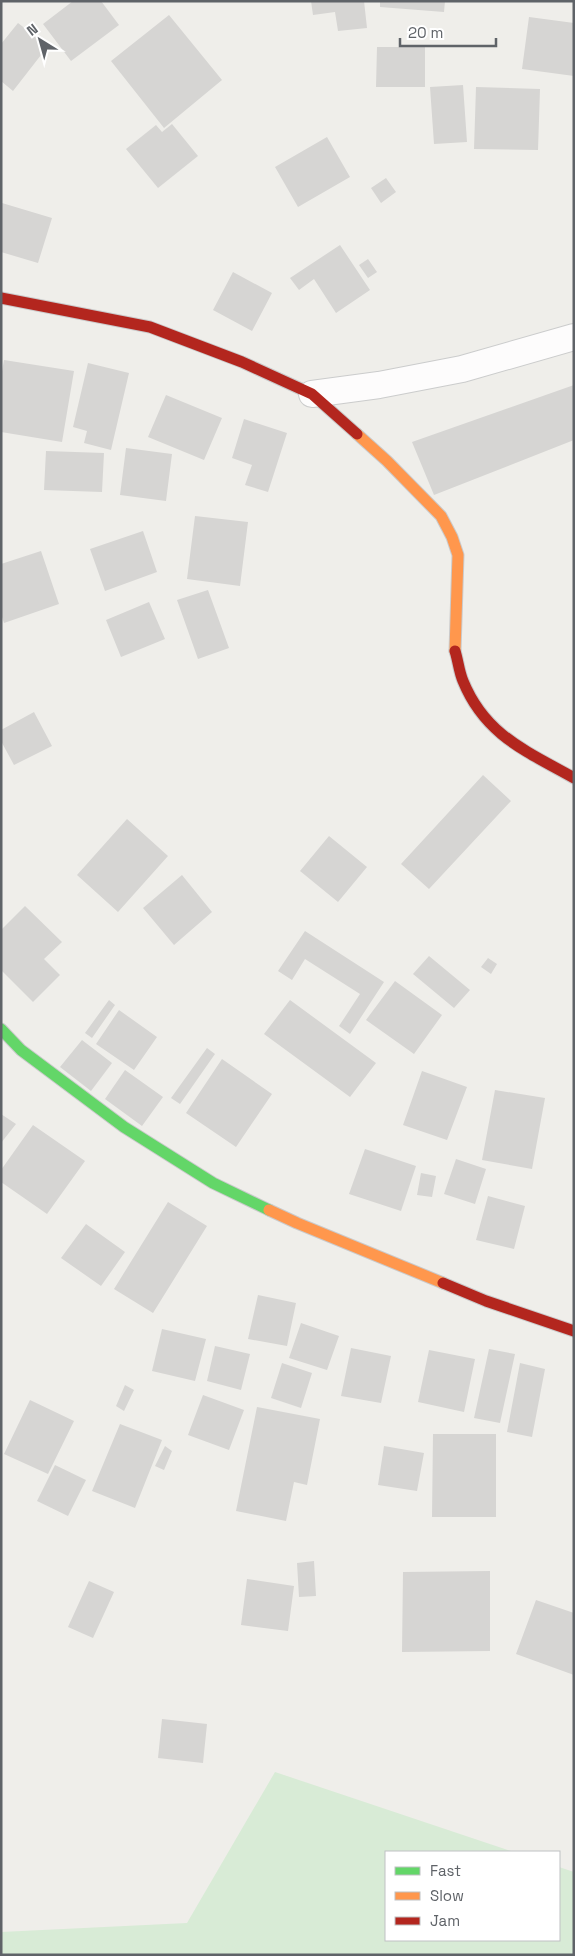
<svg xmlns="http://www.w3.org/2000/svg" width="575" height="1956" font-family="'Space Grotesk',sans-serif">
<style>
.green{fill:#d8ebd6}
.building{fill:#d6d5d3}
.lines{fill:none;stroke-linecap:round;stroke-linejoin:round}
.street-casing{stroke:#cbcccc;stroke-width:28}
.fast-casing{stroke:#cacacb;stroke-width:13}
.slow-casing{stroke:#cacacb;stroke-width:13}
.jam-casing{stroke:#cacacb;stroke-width:13}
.street{stroke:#fdfcfc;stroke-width:26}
.fast{stroke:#63d668;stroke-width:11}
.slow{stroke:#ff974d;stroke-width:11}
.jam{stroke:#b3261e;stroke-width:11}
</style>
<rect width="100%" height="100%" fill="#efeeea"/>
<path class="green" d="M 275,1772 L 514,1852 L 386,1852 L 386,1940 L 559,1940 L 559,1867 L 574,1872 L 574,1955 L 1,1955 L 1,1932 L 187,1923 Z"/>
<path class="building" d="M 73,1 L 101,1 L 119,25 L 71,61 L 43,24 Z
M 311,1 L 364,1 L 367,28 L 338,31 L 335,12 L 313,15 Z
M 380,1 L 445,1 L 444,12 L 380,7 Z
M 169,15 L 222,80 L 164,128 L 111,61 Z
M 529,17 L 574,23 L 574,76 L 522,69 Z
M 18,23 L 48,46 L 13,91 L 1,81 L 1,44 Z
M 377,47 L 425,47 L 425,87 L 376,87 Z
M 463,85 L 467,142 L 434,144 L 430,87 Z
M 476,87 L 540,89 L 538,150 L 474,149 Z
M 172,124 L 198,156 L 158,188 L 126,149 L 156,125 L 162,132 Z
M 327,137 L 350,177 L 298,207 L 275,167 Z
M 386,178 L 396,192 L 381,203 L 371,188 Z
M 2,203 L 52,218 L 38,263 L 1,252 Z
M 340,245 L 370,290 L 336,313 L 314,279 L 299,290 L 290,278 Z
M 368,259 L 377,272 L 368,278 L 359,265 Z
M 233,272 L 272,293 L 252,331 L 213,310 Z
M 4,360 L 74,371 L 62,442 L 1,432 L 1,377 Z
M 88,363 L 129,373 L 111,450 L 84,443 L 87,431 L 73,427 Z
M 574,385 L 574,440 L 434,495 L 412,442 Z
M 166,395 L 222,418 L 204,460 L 148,437 Z
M 244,419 L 287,433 L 268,492 L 245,485 L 252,465 L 232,458 Z
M 126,448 L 172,454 L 166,501 L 120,495 Z
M 46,451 L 104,453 L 102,492 L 44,490 Z
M 195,516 L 248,522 L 240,586 L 187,579 Z
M 143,531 L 157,572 L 105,591 L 90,549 Z
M 41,551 L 59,604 L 4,623 L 1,614 L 1,564 Z
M 208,590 L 229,648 L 198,659 L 177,600 Z
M 149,602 L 165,639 L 121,657 L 106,620 Z
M 34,712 L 52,746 L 14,765 L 1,741 L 1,730 Z
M 483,775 L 511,801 L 429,889 L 401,864 Z
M 127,819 L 168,856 L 118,912 L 77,875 Z
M 329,836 L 367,867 L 338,902 L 300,871 Z
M 182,875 L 212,912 L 174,945 L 143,908 Z
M 25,906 L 62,942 L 44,959 L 60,975 L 33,1002 L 1,970 L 1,930 Z
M 305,931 L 384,982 L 350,1034 L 339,1026 L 360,994 L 305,959 L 292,980 L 278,971 Z
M 429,956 L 470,990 L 454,1008 L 413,974 Z
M 488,958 L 497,964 L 491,974 L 481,967 Z
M 395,981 L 442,1015 L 414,1054 L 366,1020 Z
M 109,1000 L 115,1005 L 92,1038 L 85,1033 Z
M 290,1000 L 376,1063 L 350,1097 L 264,1034 Z
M 119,1010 L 157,1037 L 134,1070 L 96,1044 Z
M 82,1040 L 112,1063 L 91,1091 L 60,1067 Z
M 207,1048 L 215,1054 L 180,1104 L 171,1098 Z
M 222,1059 L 272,1094 L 236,1147 L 186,1113 Z
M 125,1070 L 163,1097 L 142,1126 L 105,1099 Z
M 422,1071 L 467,1087 L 447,1140 L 403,1125 Z
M 495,1090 L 545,1098 L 532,1169 L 482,1160 Z
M 1,1114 L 16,1124 L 1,1143 Z
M 33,1125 L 85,1161 L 47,1214 L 1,1182 L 1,1170 Z
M 365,1149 L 416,1166 L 401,1211 L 349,1194 Z
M 456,1159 L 486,1169 L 475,1204 L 444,1194 Z
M 421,1173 L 436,1176 L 432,1197 L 417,1195 Z
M 488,1196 L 525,1206 L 514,1249 L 476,1240 Z
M 168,1202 L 207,1226 L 153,1313 L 114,1289 Z
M 86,1224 L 125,1252 L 101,1286 L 61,1258 Z
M 258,1295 L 296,1303 L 287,1346 L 248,1339 Z
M 301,1323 L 339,1336 L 327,1370 L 289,1358 Z
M 162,1329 L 206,1339 L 195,1381 L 152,1371 Z
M 215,1346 L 250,1354 L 241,1390 L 207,1381 Z
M 351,1348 L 391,1356 L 381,1403 L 341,1396 Z
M 489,1349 L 515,1354 L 500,1423 L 474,1418 Z
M 429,1350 L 475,1359 L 464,1412 L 418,1402 Z
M 282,1363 L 312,1373 L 301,1408 L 271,1398 Z
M 520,1363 L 545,1369 L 532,1437 L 507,1432 Z
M 125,1385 L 134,1390 L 124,1411 L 116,1406 Z
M 203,1395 L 244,1410 L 229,1450 L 188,1435 Z
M 30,1400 L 74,1421 L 48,1474 L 4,1454 Z
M 257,1407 L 320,1419 L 307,1485 L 294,1482 L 286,1521 L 236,1511 Z
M 120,1424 L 162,1440 L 135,1508 L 92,1491 Z
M 433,1434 L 496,1434 L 496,1517 L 432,1517 Z
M 165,1446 L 172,1451 L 164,1470 L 155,1466 Z
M 384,1446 L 424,1453 L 417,1491 L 378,1485 Z
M 55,1465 L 86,1480 L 68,1516 L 37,1501 Z
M 314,1561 L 316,1596 L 299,1597 L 297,1563 Z
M 490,1571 L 490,1651 L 402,1652 L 403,1572 Z
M 247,1579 L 294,1586 L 288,1631 L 241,1625 Z
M 89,1581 L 114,1592 L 93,1638 L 68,1627 Z
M 536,1600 L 574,1613 L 574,1675 L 516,1654 Z
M 162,1719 L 207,1724 L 203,1763 L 158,1758 Z"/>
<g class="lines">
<defs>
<path id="street" d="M 312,394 L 379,385 L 462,369 L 574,337"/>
<path id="fast" d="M 1,1029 L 21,1050 L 124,1127 L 213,1183 L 269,1210"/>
<path id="slow" d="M 357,434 L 387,461 L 441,516 L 452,537 L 458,555 L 455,651
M 269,1210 L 297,1223 L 443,1283"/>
<path id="jam" d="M 1,298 L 150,327 L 242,362 L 312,394 L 357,434
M 455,651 C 458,660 459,672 463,681 C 485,735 526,751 574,778
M 443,1283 L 486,1301 L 574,1331"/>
</defs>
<use href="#street" class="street-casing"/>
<use href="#fast" class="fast-casing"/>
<use href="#slow" class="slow-casing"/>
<use href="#jam" class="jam-casing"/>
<use href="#street" class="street"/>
<use href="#fast" class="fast"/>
<use href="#slow" class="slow"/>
<use href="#jam" class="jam"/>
</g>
<rect width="575" height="1956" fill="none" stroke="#5f6368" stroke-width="5"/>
<rect x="385" y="1851" width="175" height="90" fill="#ffffff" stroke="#bfc1c3"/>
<rect x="395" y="1867" width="25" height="8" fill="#63d668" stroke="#bfc1c3"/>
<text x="430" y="1876" font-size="15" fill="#5f6368">Fast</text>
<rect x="395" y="1892" width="25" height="8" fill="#ff974d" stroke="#bfc1c3"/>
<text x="430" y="1901" font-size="15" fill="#5f6368">Slow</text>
<rect x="395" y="1917" width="25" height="8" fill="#b3261e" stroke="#bfc1c3"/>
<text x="430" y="1926" font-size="15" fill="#5f6368">Jam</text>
<g transform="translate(40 40) rotate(323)" stroke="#ffffff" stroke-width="4" paint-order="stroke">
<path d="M0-4L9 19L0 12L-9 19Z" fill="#5f6368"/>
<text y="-8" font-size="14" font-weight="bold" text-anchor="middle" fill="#5f6368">N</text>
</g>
<path d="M400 38v8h96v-8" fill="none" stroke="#5f6368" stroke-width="2.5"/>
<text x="408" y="38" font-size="15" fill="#5f6368" stroke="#ffffff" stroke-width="4" paint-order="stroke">20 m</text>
</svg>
